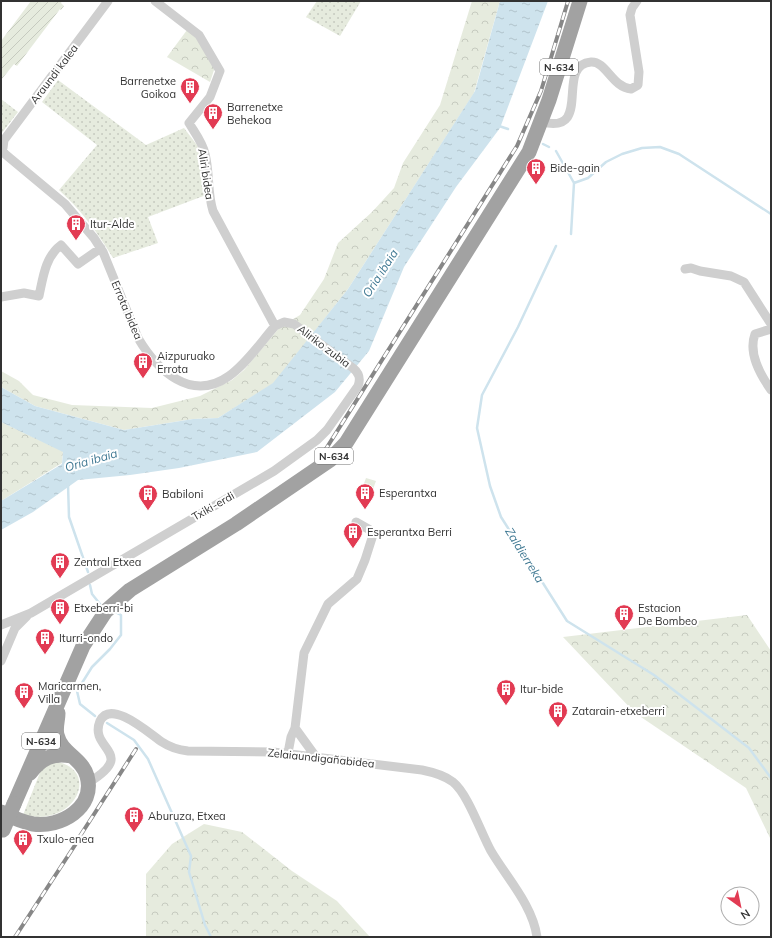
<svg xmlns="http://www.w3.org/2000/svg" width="772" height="938" font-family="Mulish,sans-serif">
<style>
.grass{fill:url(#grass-dots)}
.forest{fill:url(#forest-crowns)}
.park{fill:#e6ebde}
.garden{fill:url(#garden-furrows)}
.water{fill:url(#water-ripples)}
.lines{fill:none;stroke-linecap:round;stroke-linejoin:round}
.stream{stroke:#cee3ed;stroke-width:2.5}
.minor{stroke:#cfcfcf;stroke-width:9}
.trunk{stroke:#a2a2a2;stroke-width:15}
.rail-casing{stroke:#878787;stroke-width:4}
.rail{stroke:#fff;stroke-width:2.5;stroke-dasharray:8;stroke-linecap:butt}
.trunk-bridge{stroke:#a2a2a2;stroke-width:15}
.labels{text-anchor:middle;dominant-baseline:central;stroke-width:4;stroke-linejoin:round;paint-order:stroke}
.shield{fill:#fff;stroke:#707070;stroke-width:1}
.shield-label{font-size:10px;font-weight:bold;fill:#323232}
.street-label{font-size:11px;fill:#323232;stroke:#fff}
.poi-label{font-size:11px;fill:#323232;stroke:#fff;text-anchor:start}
.water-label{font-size:12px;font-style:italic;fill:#407993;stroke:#fff}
</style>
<defs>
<pattern id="grass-dots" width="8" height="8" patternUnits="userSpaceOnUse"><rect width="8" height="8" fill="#e6ebde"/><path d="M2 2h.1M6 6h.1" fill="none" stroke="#c6cabf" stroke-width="1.8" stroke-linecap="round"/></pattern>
<pattern id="forest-crowns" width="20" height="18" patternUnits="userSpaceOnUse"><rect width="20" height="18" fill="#e6ebde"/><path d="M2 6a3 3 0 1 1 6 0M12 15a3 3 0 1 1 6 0" fill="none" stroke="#c6cabf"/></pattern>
<pattern id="garden-furrows" width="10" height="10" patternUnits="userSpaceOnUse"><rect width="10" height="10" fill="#e6ebde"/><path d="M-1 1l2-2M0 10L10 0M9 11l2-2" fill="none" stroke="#c6cabf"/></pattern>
<pattern id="water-ripples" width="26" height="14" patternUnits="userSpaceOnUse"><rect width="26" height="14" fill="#cee3ed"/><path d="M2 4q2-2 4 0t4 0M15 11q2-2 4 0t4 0" fill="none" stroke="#b1c3cc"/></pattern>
</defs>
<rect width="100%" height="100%" fill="#fff"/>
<path class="grass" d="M 317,1 L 361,1 L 340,36 L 306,17 Z
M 58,80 L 146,145 L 184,128 L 203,153 L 206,195 L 148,217 L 158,243 L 113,258 C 98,233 81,210 59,190 L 97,145 L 42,102 Z
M 1,99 L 18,112 L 1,134 Z
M 58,762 C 101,772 74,828 23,815 L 41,770 L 50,764 Z"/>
<path class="forest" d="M 472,1 L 500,1 L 474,93 L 348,289 L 274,383 L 218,418 L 193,419 L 124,430 L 35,406 L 1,387 L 1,371 L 19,381 L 33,395 L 72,405 L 152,408 L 200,396 L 232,380 L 244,370 L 280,327 L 300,315 L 324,279 L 338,243 L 372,212 L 394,188 L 403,163 L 440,105 Z
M 187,30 L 200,40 L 215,67 L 210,82 L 167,57 Z
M 1,422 L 63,451 L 62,463 L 1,501 Z
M 747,615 L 771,651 L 771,840 L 746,788 L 635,713 L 563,637 Z
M 204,824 L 242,832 L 292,871 L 337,901 L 370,937 L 146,937 L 146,874 L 172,844 Z"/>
<path class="park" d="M 366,478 L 376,481 L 369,500 L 359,497 Z"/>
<path class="garden" d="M 31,1 L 62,1 L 61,3 L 64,6 L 61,10 L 60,9 L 17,66 L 14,64 L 1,80 L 1,41 Z"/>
<path class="water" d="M 500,1 L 548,1 L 500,128 L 456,187 L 404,267 L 369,351 L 335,392 L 257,452 L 179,468 L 130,475 L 78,480 L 33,512 L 1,530 L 1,501 L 62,464 L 63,452 L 1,422 L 1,387 L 35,406 L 124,430 L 193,419 L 218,418 L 273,383 L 348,289 L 475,91 Z"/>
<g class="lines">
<path class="stream" d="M 499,126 L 508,129
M 543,144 L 549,147
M 556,151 L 574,183 L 571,234
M 574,183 L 588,178 L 606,162 L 622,154 L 642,148 L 660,147 L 679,154 L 771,214
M 556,246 L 518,327 L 482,395 L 477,428 L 490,486 L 501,517 L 567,621 L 654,675 L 749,748 L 771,778
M 68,484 L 69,517 L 88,572
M 90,585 L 92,594 L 100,604
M 95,716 L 80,704 L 77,691 L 92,667 L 110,649 L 121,635 L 121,615 L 115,612
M 107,723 L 134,740 L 148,759 L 191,856 L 189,872 L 205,925 L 211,937"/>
<path class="minor" d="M 155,1 L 199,35 L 220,71 L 210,97 L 189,123 C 195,133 203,143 205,154 C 210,173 207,192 213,211 L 275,326
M 542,122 C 594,135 554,65 591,62 C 606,61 612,87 631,89 L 638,85 L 639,72 L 630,15 L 632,8 L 637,1
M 1,148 L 5,154 L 65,204 L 94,238 L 103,252 L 138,338 C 157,370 191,403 229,376 C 247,363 261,342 275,326 L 284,322 L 294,324 L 353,368 C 359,373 361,378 358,386 L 327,430 L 317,440 L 274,471 L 31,613 L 1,625
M 3,148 L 4,140 L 108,1
M 685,269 L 691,268 L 700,271 L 731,276 L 744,282 L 771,324
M 1,297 L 24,293 L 39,296 C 43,278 45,257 61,245 L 78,264 L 101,248
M 771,329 L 755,334 C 748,353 760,374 771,390
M 1,661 L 15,628 L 27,616
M 295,728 L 316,757
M 288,753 L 291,737 L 295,728 L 304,653 L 328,604 L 357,579 L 365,560 L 372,538 L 370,530 L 356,522
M 88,783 C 139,752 88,750 100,721 C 111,698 151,735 162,742 C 171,748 179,750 188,751 L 273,752 L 422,770 C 432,772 444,775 453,782 C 468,794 481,833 491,851 C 507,878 533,906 537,937"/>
<path class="trunk" d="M 30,773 C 41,759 53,752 71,756
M 14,804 L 83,646 L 106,611 L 130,590 L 236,524 L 330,460 L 346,443 L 529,152 L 549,100 L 580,1
M 1,812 C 11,817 22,822 33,824 C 60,828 96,808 87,776 C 82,758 61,753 57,735 C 55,727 58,721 58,713"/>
<defs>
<path id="rail" d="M 324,452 L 517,146 L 541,91 L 568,1
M 80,836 L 136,749
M 15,937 L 79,839"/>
</defs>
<use href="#rail" class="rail-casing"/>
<use href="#rail" class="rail"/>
<path class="trunk-bridge" d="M 3,830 L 14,804"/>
</g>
<defs>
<symbol id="building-pin" viewBox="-11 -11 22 30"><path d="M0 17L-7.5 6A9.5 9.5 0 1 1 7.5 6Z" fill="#e23b53" stroke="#fff"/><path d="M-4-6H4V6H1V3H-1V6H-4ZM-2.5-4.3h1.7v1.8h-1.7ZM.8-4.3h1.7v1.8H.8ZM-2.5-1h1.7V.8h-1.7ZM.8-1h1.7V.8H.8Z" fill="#fff"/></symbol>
</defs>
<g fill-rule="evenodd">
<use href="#building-pin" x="179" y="76" width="22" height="30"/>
<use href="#building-pin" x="202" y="102" width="22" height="30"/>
<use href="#building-pin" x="525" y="157" width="22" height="30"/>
<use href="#building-pin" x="65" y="213" width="22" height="30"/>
<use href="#building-pin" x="132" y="351" width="22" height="30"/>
<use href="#building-pin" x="354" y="482" width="22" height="30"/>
<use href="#building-pin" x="137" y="483" width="22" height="30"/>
<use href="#building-pin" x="342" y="521" width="22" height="30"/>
<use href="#building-pin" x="49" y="551" width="22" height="30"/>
<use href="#building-pin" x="49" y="597" width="22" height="30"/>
<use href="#building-pin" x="613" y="603" width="22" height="30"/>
<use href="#building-pin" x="34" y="627" width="22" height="30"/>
<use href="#building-pin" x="495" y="678" width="22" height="30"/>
<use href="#building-pin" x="13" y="681" width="22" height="30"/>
<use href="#building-pin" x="547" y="700" width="22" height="30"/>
<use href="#building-pin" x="123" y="805" width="22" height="30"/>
<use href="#building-pin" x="12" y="828" width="22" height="30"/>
</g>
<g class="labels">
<g class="shield">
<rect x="540" y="59" width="38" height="16" rx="3"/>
<rect x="315" y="448" width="38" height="16" rx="3"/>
<rect x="22" y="733" width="38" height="16" rx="3"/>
</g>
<g class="shield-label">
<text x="559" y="67">N-634</text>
<text x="334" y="456">N-634</text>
<text x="41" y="741">N-634</text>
</g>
<g class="street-label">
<text transform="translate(54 74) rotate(-53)">Araundi kalea</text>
<text transform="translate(206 174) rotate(81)">Aliri bidea</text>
<text transform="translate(127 310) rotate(67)">Errota bidea</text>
<text transform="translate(324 346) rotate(37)">Aliriko zubia</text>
<text transform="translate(213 506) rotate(-30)">Txiki-erdi</text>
<text transform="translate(321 758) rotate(6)">Zelaiaundigañabidea</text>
</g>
<g class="poi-label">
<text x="176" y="81" text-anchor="end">Barrenetxe<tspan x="176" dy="13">Goikoa</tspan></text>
<text x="227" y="107">Barrenetxe<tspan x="227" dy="13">Behekoa</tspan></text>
<text x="550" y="168">Bide-gain</text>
<text x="90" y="224">Itur-Alde</text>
<text x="157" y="356">Aizpuruako<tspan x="157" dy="13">Errota</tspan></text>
<text x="379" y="493">Esperantxa</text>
<text x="162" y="494">Babiloni</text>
<text x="367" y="532">Esperantxa Berri</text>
<text x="74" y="562">Zentral Etxea</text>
<text x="74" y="608">Etxeberri-bi</text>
<text x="638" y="608">Estacion<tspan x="638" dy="13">De Bombeo</tspan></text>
<text x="59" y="638">Iturri-ondo</text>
<text x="38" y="686">Maricarmen,<tspan x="38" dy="13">Villa</tspan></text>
<text x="520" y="689">Itur-bide</text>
<text x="572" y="711">Zatarain-etxeberri</text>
<text x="148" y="816">Aburuza, Etxea</text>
<text x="37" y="839">Txulo-enea</text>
</g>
<g class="water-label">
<text transform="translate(380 273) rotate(-57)">Oria ibaia</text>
<text transform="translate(91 460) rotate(-16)">Oria ibaia</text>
<text transform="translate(525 555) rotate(58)">Zaldierreka</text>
</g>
</g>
<rect width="772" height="938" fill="none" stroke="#323232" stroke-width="4"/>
<g transform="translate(740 906) rotate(147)"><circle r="19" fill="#ffffff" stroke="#adadad"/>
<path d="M0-3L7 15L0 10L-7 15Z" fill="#e23b53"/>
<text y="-6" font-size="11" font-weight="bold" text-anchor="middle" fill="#323232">N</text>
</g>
</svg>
